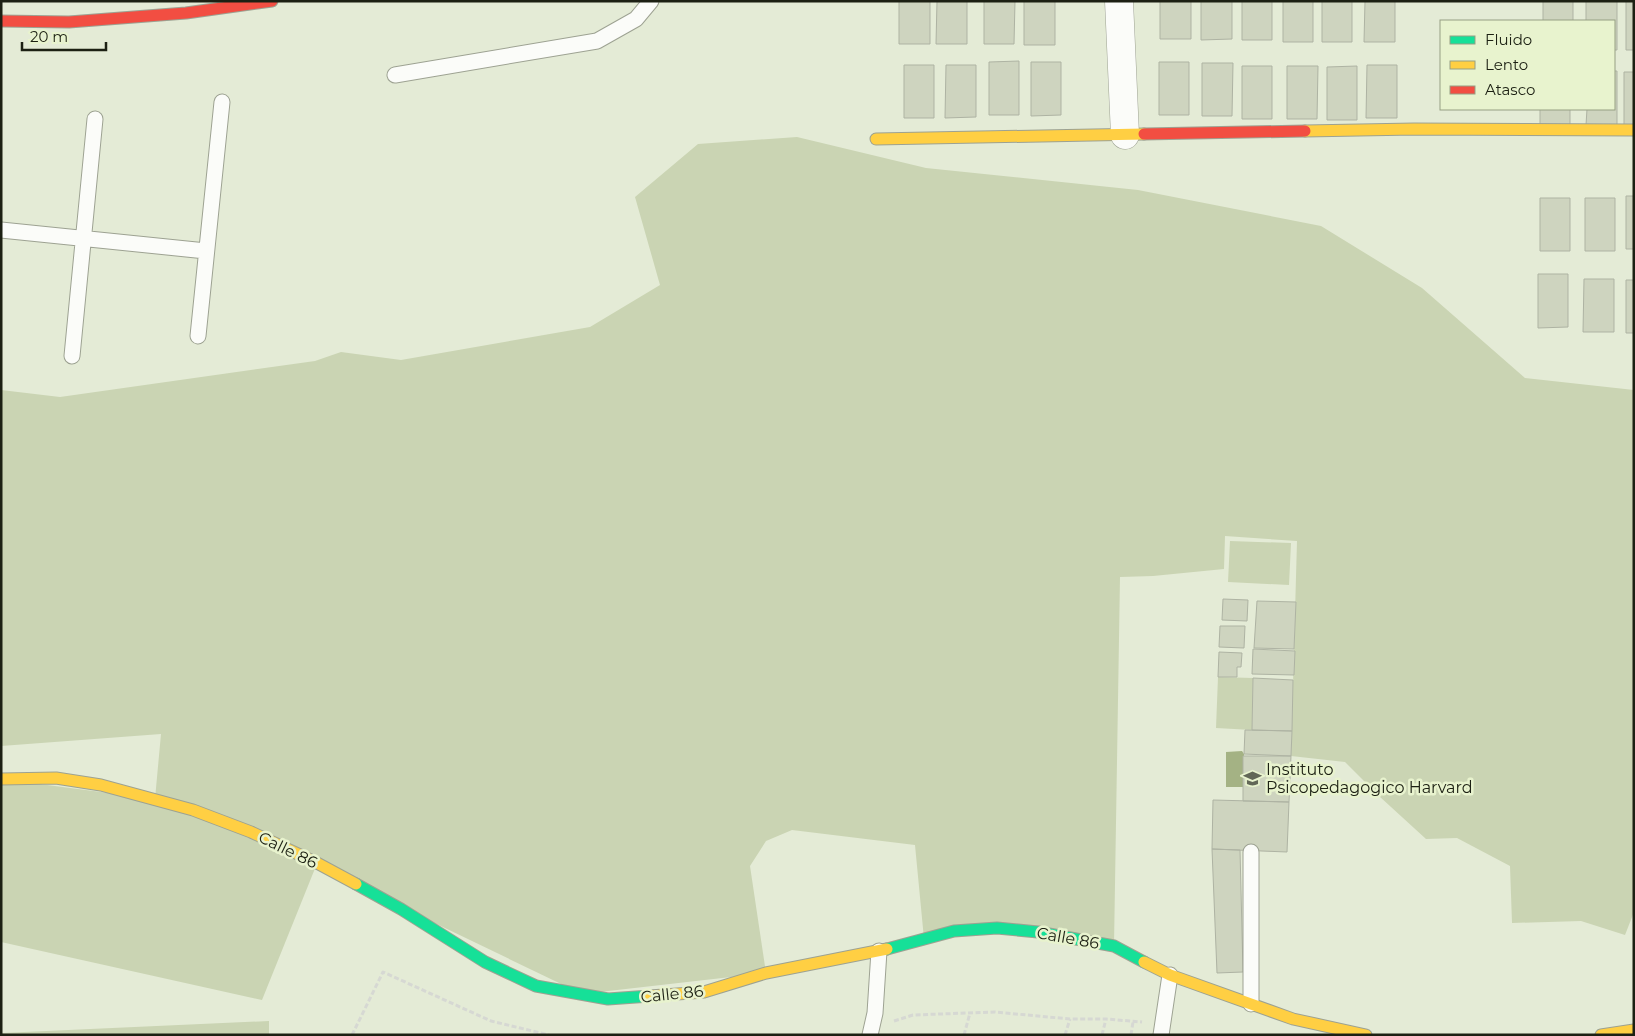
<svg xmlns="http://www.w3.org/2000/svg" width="1635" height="1036" font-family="Montserrat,sans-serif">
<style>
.green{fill:#cad4b3}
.water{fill:#a4b284}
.building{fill:#ced4bf;stroke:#aeb3a3}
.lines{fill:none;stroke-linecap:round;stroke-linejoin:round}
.lane-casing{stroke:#9da292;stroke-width:17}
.street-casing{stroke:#9da292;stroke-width:29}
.fast-casing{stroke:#9da292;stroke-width:13}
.slow-casing{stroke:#9da292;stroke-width:13}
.jam-casing{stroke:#9da292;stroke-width:13}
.path{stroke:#d6d8d3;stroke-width:3;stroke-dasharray:5 2.5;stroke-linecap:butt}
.lane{stroke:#fbfcf9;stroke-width:15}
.street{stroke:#fbfcf9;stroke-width:28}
.fast{stroke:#16e098;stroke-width:11}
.slow{stroke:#ffcf43;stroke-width:11}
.jam{stroke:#f24e42;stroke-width:11}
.labels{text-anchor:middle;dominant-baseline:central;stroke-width:5;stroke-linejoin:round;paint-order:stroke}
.poi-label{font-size:16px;fill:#1c2013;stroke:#e8f3ce;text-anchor:start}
.street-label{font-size:16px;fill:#1c2013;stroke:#e8f3ce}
</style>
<rect width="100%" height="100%" fill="#e4ebd6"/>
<path class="green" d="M 797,137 L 926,168 L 1138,190 L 1321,226 L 1422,288 L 1525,378 L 1634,390 L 1634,912 L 1625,935 L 1581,921 L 1512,923 L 1510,866 L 1457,838 L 1426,839 L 1379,796 L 1345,762 L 1291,756 L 1297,541 L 1225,536 L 1224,569 L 1153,576 L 1120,577 L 1114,946 L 1019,931 L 924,939 L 915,845 L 792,830 L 766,841 L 750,866 L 766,973 L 582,994 L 316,866 L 262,1000 L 1,942 L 1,779 L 155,799 L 161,734 L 1,746 L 1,390 L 60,397 L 315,361 L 341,352 L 401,360 L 590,327 L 660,285 L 635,197 L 698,144 Z
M 1230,541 L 1291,543 L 1289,585 L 1228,582 Z
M 1218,677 L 1253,678 L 1252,730 L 1216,728 Z
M 269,1021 L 269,1035 L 2,1035 L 2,1033 Z"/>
<path class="water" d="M 1242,751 L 1244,754 L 1243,787 L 1226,787 L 1226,752 Z"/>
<path class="building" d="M 899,1 L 930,1 L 930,44 L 899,44 Z
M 937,1 L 967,1 L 967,44 L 936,44 Z
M 984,1 L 1015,1 L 1014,44 L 984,44 Z
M 1024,1 L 1055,1 L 1055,45 L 1024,45 Z
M 1160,1 L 1191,1 L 1191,39 L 1160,39 Z
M 1201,1 L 1232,1 L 1232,39 L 1201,40 Z
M 1242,1 L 1272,1 L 1272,40 L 1242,40 Z
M 1283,1 L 1313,1 L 1313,42 L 1283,42 Z
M 1322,1 L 1352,1 L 1352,42 L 1322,42 Z
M 1365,1 L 1395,1 L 1395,42 L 1364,42 Z
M 1543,1 L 1573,1 L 1573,21 L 1543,21 Z
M 1586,1 L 1617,1 L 1617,50 L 1614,50 L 1614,21 L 1586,21 Z
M 1626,1 L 1634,1 L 1634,50 L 1626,50 Z
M 1019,61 L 1019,115 L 989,115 L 989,62 Z
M 1031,62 L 1061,62 L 1061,115 L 1031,116 Z
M 1159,62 L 1189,62 L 1189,115 L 1159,115 Z
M 1202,63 L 1233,63 L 1232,116 L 1202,116 Z
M 904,65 L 934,65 L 934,118 L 904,118 Z
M 946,65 L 976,65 L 976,117 L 945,118 Z
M 1367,65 L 1397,65 L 1397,118 L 1366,118 Z
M 1242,66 L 1272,66 L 1272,119 L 1242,119 Z
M 1287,66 L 1318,66 L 1317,119 L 1287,119 Z
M 1357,66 L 1357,120 L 1327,120 L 1327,67 Z
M 1614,71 L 1617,71 L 1617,125 L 1586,125 L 1587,109 L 1614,109 Z
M 1624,72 L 1634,72 L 1634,125 L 1624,125 Z
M 1540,109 L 1570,109 L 1570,125 L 1540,125 Z
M 1626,196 L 1634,196 L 1634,249 L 1626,249 Z
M 1540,198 L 1570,198 L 1570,251 L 1540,251 Z
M 1585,198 L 1615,198 L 1615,251 L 1585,251 Z
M 1538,274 L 1568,274 L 1568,327 L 1538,328 Z
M 1584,279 L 1614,279 L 1614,332 L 1583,332 Z
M 1626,280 L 1634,280 L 1634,333 L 1626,333 Z
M 1223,599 L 1248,600 L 1247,621 L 1222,620 Z
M 1257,601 L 1296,602 L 1294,649 L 1254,648 Z
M 1220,626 L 1245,626 L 1244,648 L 1219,647 Z
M 1253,649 L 1295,651 L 1294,675 L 1252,674 Z
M 1219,652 L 1242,653 L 1241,667 L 1237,667 L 1237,677 L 1218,677 Z
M 1253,678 L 1293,680 L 1292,731 L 1252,730 Z
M 1245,730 L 1292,731 L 1291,756 L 1244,754 Z
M 1243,756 L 1291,756 L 1289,802 L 1243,801 Z
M 1213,800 L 1289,802 L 1287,852 L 1212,849 Z
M 1212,849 L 1240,850 L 1243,972 L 1217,973 Z"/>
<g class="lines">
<defs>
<path id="lane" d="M 395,75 L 597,41 L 636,19 L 651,1
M 1,230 L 206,251
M 198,336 L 222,102
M 72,356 L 95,119
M 1251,852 L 1251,1004
M 870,1035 L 875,1013 L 879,951
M 1161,1035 L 1170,975"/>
<path id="street" d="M 1119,1 L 1125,135"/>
<path id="fast" d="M 356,884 L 401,909 L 485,962 L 536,986 L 608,999 L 650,996
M 887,949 L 954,931 L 997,928 L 1038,932 L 1114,946 L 1144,962"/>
<path id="slow" d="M 1305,131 L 1414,129 L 1634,130
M 876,139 L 1144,134
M 1,779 L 56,778 L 101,785 L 193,810 L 251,832 L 317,863 L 356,884
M 1144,962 L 1170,975 L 1293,1019 L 1366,1035
M 650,996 L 704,992 L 766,973 L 887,949
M 1601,1035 L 1634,1030"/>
<path id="jam" d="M 1,21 L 69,22 L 186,13 L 272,1
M 1144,134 L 1305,131"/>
</defs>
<use href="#lane" class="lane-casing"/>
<use href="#street" class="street-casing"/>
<use href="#fast" class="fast-casing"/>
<use href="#slow" class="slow-casing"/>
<use href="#jam" class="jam-casing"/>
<path class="path" d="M 894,1021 L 913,1015 L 995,1012 L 1070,1019 L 1106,1019 L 1142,1022
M 352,1035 L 383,972 L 491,1021 L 549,1035
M 964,1035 L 970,1013
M 1065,1035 L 1070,1019
M 1102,1035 L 1106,1019
M 1131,1035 L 1133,1022"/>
<use href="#lane" class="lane"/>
<use href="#street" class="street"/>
<use href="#fast" class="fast"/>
<use href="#slow" class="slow"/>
<use href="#jam" class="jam"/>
</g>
<defs>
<symbol id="school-bare" viewBox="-9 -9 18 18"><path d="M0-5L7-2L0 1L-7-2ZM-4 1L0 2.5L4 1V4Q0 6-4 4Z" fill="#626757" stroke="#e8f3ce" stroke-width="2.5" paint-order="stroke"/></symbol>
</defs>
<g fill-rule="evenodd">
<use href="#school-bare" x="1240" y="766" width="25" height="25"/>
</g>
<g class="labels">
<g class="poi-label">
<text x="1266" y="769">Instituto<tspan x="1266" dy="18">Psicopedagogico Harvard</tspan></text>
</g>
<g class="street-label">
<text transform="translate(288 850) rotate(26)">Calle 86</text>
<text transform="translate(1068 938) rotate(10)">Calle 86</text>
<text transform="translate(672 994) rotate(-6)">Calle 86</text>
</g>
</g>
<rect width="1635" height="1036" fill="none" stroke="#1c2013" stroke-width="5"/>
<rect x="1440" y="20" width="175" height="90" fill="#e8f3ce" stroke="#969f83"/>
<rect x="1450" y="36" width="25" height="8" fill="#16e098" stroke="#969f83"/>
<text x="1485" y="45" font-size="15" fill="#1c2013">Fluido</text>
<rect x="1450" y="61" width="25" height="8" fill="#ffcf43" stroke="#969f83"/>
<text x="1485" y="70" font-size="15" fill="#1c2013">Lento</text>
<rect x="1450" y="86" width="25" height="8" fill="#f24e42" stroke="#969f83"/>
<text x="1485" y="95" font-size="15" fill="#1c2013">Atasco</text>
<path d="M22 42v8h84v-8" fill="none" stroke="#1c2013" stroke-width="2.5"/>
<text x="30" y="42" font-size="15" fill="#1c2013" stroke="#e8f3ce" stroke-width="4" paint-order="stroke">20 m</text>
</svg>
